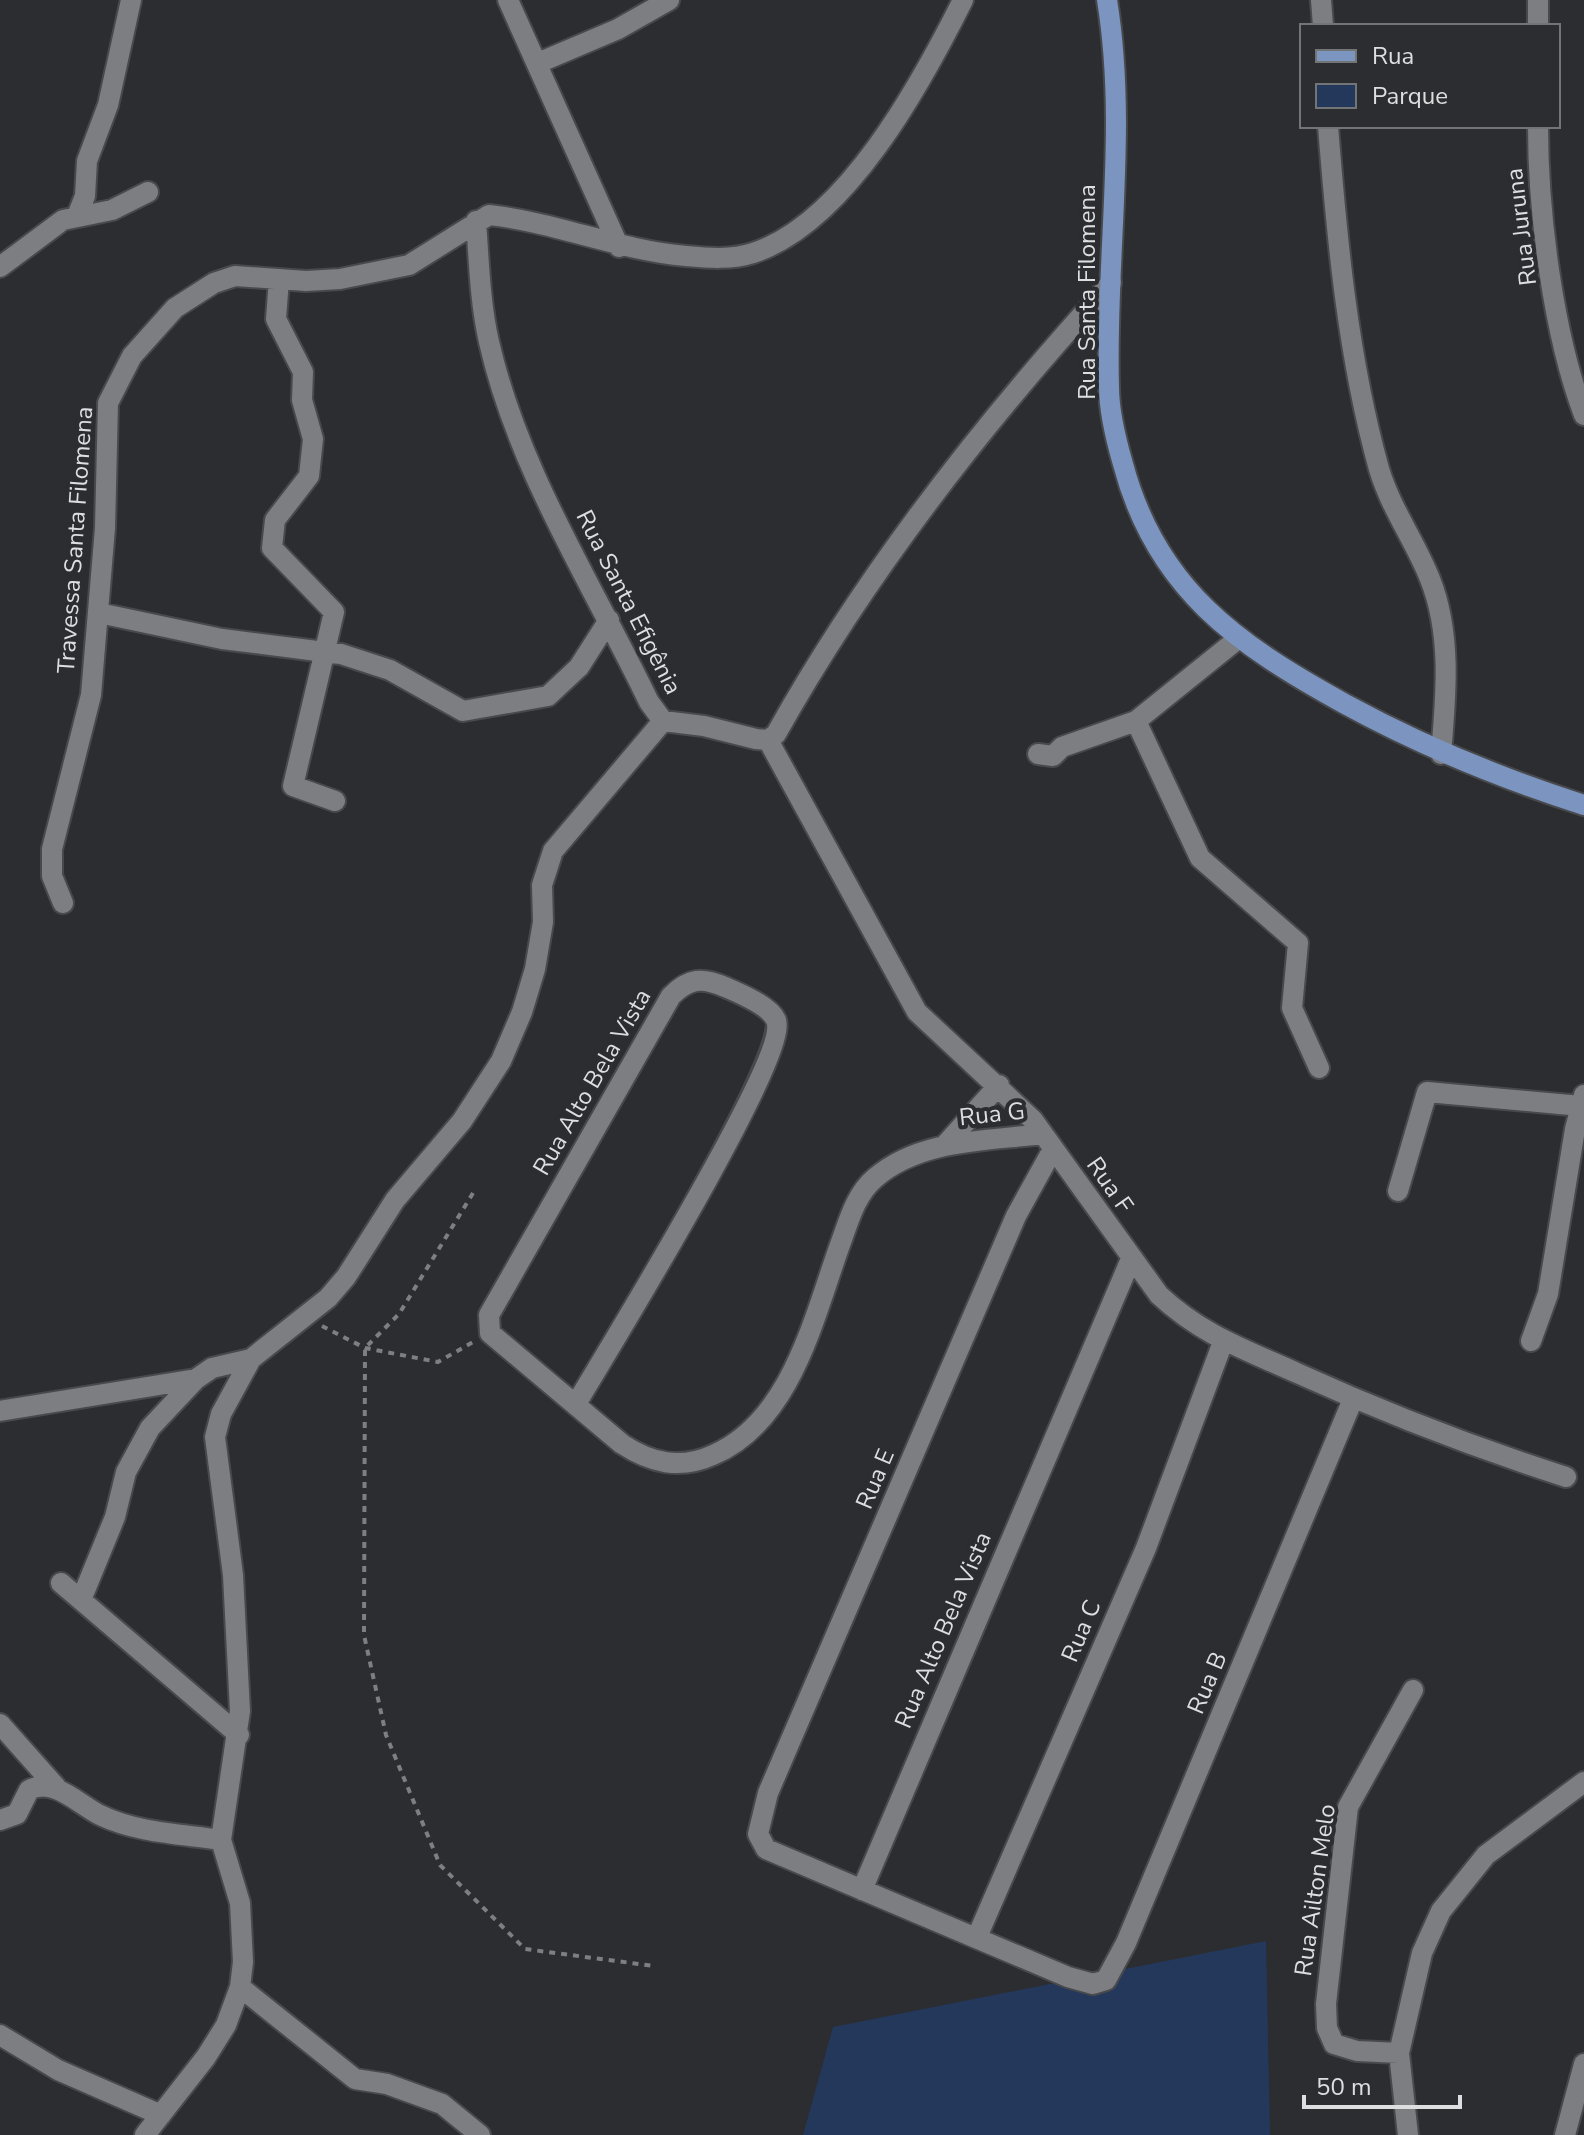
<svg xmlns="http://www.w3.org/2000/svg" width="1584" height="2135" font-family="'Nunito Sans',sans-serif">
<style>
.green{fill:#24385c}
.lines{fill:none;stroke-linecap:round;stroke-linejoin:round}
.minor-casing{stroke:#48494c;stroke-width:24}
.major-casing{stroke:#48494c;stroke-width:24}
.path{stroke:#7d7f81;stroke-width:4;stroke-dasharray:6 6;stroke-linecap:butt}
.minor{stroke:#7c7e81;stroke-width:20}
.major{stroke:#7b94c0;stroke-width:20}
.labels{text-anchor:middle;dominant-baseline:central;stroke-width:8;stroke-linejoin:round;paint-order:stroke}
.street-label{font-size:24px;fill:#dddee0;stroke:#2b2d30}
</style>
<rect width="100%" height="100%" fill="#2b2d30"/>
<path class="green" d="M 1266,1941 L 1270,2135 L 803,2135 L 833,2027 Z"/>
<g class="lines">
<defs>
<path id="minor" d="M 508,0 L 619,247
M 1321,0 L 1323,26
M 1538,0 L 1538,26
M 538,63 L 618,29 L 669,0
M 1328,126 C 1337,240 1348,358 1379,469 C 1391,509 1415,541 1430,579 C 1452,634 1446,696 1441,754
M 1538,126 C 1538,213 1553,333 1584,415
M 77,216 L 85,196 L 87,161 L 108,105 L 131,0
M 476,221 C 479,261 480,303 489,342 C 518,470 593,585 649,702 L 663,721 L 704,726 L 756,739 L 768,740 L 776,734 C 867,571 985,421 1111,283
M 0,267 L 63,220 L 112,210 L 148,192
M 279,279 L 276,319 L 303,372 L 302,400 L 313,439 L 309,476 L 275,520 L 272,548 L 334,612 L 293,786 L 335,801
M 99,613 L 222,639 L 341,654 L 390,670 L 463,711 L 548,696 L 579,667 L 609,620
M 1136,721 L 1200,858 L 1298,943 L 1292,1008 L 1319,1068
M 768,740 L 917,1012 L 1033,1120 L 1159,1295 C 1202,1335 1244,1349 1297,1373 C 1385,1413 1473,1447 1566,1477
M 1038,754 L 1053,756 L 1062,747 L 1136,721 L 1239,638
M 63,903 L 52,876 L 52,849 L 91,695 L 105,528 L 108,403 L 132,356 L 175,308 L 214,283 L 235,276 L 306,281 L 340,279 L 409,265 L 489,215 C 555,222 618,250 686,256 C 708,258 732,260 753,253 C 846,223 922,82 963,0
M 946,1144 L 999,1085
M 1053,1149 L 1016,1216 L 768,1793 L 758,1834 L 766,1849 L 1068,1977 L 1093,1984 L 1106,1980 L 1126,1943 L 1353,1399
M 1398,1191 L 1427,1092 L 1581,1106
M 1531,1341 L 1548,1294 L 1575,1129 L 1584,1095
M 576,1404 C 605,1355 790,1055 776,1020 C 770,1006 739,993 725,987 C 702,977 689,978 671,996 L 489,1315 L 490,1333 L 622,1444 C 651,1463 680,1470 713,1455 C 792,1421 814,1316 841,1242 C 849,1220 856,1194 875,1178 C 920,1139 987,1141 1043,1134
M 0,1411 L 196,1379
M 61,1583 L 239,1735
M 81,1600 L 115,1517 L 126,1472 L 150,1428 L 196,1379 L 212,1368 L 251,1359
M 0,1724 L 56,1787
M 0,1820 L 17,1814 L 29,1790 C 54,1777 78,1804 100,1815 C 137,1833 182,1834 221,1840
M 862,1890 L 1131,1259
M 977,1937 L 1146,1548 L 1223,1342
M 240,1987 L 355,2079 L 387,2084 L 442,2104 L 480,2135
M 0,2035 L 58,2070 L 161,2115
M 1399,2053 L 1357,2051 L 1334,2044 L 1327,2028 L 1326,2004 L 1348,1807 L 1413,1690
M 145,2135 L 206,2057 L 226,2025 L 240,1987 L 243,1962 L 240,1903 L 221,1840 L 240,1711 L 233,1575 L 215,1437 L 221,1414 L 251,1359 L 328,1298 L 346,1277 L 395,1200 L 462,1121 L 501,1061 L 522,1012 L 535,969 L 543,922 L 542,885 L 553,851 L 663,721
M 1408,2135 L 1399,2053 L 1422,1953 L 1441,1911 L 1486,1855 L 1584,1782
M 1565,2135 L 1584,2064"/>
<path id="major" d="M 1107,0 C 1128,128 1105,258 1109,387 C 1109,412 1116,440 1123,464 C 1156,589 1238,645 1345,704 C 1422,746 1500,778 1584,805"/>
</defs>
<use href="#minor" class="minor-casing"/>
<use href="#major" class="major-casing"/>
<path class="path" d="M 473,1193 L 399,1314 L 365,1348 L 364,1635 L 386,1735 L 440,1865 L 525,1949 L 654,1966
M 322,1326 L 365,1348 L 438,1362 L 473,1342"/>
<use href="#minor" class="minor"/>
<use href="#major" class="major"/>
</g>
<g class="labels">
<g class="street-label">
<text transform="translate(1521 227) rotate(-97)">Rua Juruna</text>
<text transform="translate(1087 292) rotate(-90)">Rua Santa Filomena</text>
<text transform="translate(75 540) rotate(-86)">Travessa Santa Filomena</text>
<text transform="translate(629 602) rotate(63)">Rua Santa Efigênia</text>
<text transform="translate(592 1082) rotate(-60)">Rua Alto Bela Vista</text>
<text transform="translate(992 1114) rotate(-6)">Rua G</text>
<text transform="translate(1110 1185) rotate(55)">Rua F</text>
<text transform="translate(875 1479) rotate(-67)">Rua E</text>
<text transform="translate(943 1630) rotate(-67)">Rua Alto Bela Vista</text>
<text transform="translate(1081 1631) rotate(-67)">Rua C</text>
<text transform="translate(1207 1683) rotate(-67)">Rua B</text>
<text transform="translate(1315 1890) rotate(-82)">Rua Ailton Melo</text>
</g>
</g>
<rect x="1300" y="24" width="260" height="104" fill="#2b2d30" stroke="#727476" stroke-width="2"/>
<rect x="1316" y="50" width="40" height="12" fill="#7b94c0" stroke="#727476" stroke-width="2"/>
<text x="1372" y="64" font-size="24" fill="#dddee0">Rua</text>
<rect x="1316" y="84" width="40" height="24" fill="#24385c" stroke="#727476" stroke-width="2"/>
<text x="1372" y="104" font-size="24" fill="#dddee0">Parque</text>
<path d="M1304 2095v12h156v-12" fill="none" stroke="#dddee0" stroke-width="4"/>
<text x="1316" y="2095" font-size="24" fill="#dddee0" stroke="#2b2d30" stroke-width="6" paint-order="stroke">50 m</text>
</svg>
